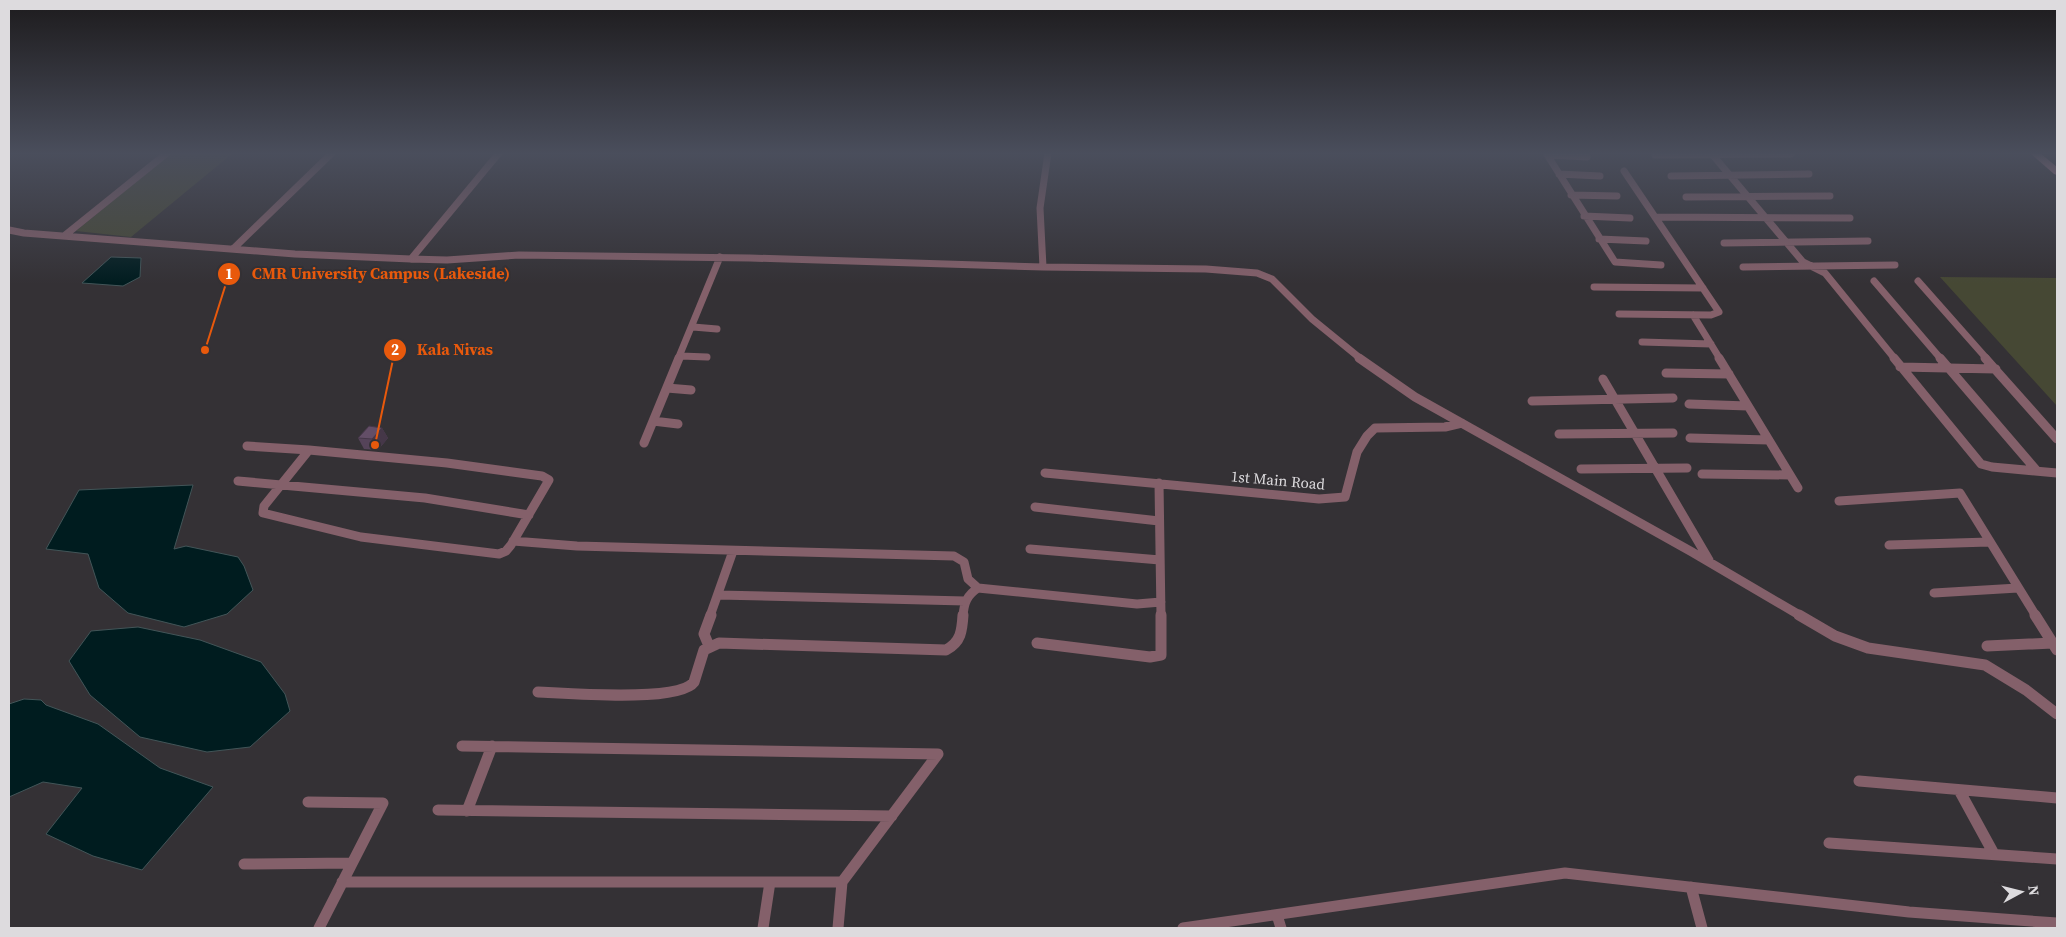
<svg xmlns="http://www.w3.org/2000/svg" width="2066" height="937" font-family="'Source Serif 4',serif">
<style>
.green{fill:#464834}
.water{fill:#001c1f;stroke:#425558}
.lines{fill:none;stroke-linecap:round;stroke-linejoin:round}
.minor-far2{stroke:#84606a;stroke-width:7}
.minor-far1{stroke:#84606a;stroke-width:9}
.minor{stroke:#84606a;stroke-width:11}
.primary{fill:#d58ca0;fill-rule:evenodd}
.wall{fill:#554359}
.shaded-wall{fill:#453748}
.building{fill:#634e67;stroke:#453748}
.labels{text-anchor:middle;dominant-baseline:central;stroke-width:4;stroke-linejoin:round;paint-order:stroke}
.street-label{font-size:15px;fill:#dddbde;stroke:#343135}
.leader{fill:none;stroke:#e8590c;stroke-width:2}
.callout-dot{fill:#e8590c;stroke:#343135;stroke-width:2}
.mark-label{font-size:15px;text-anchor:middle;font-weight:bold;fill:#fff}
.callout-label{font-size:16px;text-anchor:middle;font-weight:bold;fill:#e8590c;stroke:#343135;stroke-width:4;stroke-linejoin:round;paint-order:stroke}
</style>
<rect width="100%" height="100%" fill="#343135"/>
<path class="green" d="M 172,153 L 233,153 L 131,237 L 76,231 Z
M 1940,277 L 2057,278 L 2057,406 Z"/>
<path class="water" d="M 111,257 L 141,258 L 140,277 L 123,286 L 82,283 Z
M 193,485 L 174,549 L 186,546 L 238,557 L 244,566 L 253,590 L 227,614 L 184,627 L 128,613 L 99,588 L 88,554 L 46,549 L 79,490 Z
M 138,627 L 200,640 L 261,662 L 285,694 L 290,711 L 250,747 L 207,752 L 140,737 L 90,695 L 69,661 L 91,631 Z
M 24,699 L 41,700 L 46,705 L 98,724 L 160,768 L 213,787 L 142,870 L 93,856 L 46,834 L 82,788 L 43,782 L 9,797 L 9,704 Z"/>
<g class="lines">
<path class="minor-far2" d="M 1546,153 L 1615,262 L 1661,265
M 1711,153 L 1803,262 L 1825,273 L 1895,359
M 1548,155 L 1587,157
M 1655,155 L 1791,154
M 1559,174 L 1600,176
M 1671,176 L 1809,174
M 1571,195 L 1617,196
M 1686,197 L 1830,196
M 1584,216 L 1630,218
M 1655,217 L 1850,218
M 9,230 L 24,233 L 295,254 L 411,259 L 447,260 L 519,255 L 750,258 L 1043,267 L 1206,269 L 1257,273 L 1272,279 L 1312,319 L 1361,359
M 64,236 L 167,153
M 1599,239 L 1646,241
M 1724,243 L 1868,241
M 233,249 L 332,153
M 411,259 L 499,153
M 1043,267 L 1040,208 L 1048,153
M 1743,267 L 1895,265
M 1874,281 L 1941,359
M 1918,281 L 1987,359
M 1594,287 L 1703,288
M 1619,314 L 1711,315 L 1719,312 L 1624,171
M 1693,315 L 1720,359
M 693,327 L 717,329
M 1642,342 L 1711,344
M 681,356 L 707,357
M 678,359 L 720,257"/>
<path class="minor-far1" d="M 1359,358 L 1415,397 L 1692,552 L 1801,616
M 1719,358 L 1798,488
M 1894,358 L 1981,464 L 1992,467 L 2057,473
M 1940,358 L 2037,471
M 1985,358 L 2057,439
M 1900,367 L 1996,369
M 1666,373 L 1729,374
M 1603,379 L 1709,560
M 667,388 L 691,390
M 1532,401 L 1673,398
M 1689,404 L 1748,406
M 653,421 L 678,424
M 1559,434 L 1673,433
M 1690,438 L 1769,440
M 644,443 L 679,358
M 247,446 L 309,450
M 309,450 L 447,463 L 542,476 L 549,480 L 511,545 L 506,551 L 499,554 L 361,537 L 263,513 L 264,506 Z
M 1581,469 L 1687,468
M 1045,473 L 1319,499 L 1345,497 L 1357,452 L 1367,436 L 1375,428 L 1445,427 L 1462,423
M 1702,474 L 1790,475
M 238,481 L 425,498 L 529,515
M 1159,483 L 1161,616
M 1839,501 L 1960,493 L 2036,616
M 1035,507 L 1159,521
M 513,541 L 577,546 L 954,556 L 964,562 L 968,579 L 978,588
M 1889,545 L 1989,542
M 1030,549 L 1160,560
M 1934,593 L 2018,588
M 718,595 L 965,601
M 710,616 L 733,551
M 963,616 C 964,603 967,595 978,588 L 1137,604 L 1161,602"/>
<path class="minor" d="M 1799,615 L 1835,636 L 1868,648 L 1985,665 L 2026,690 L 2057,714
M 2035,615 L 2057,650
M 1037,643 L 1150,657 L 1161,655 L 1161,615
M 709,646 L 704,634 L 711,615
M 1987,646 L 2053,643
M 538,692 C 565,693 679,703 694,682 L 704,650 L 719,643 L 946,650 C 961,642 962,631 963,615
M 462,746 L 938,754
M 1859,781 L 2057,798
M 1959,790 L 1994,854
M 308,802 L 383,803 L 319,928
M 438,810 L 892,816
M 467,811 L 492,746
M 1829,843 L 2057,859
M 244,864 L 352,863
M 342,882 L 842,882
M 1691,887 L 1702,928
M 1277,915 L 1281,928
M 763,928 L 770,882
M 838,928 L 842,882 L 938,754
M 1183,928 L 1565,873 L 1909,912 L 2057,923"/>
<path class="primary" d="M 2030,153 L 2040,153 L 2057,167 L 2057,175 L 2054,174 Z"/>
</g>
<path class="wall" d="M 382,428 L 388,438 L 378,450 L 364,449 L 358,438 Z"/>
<path class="shaded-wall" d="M 382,428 L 388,438 L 378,450 L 372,439 Z"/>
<path class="building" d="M 369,426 L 382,428 L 372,439 L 358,438 Z"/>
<linearGradient id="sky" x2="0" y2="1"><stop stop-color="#1d1b1d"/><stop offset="0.54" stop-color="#4a4e5c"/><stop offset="1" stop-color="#4a4e5c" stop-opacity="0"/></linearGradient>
<rect width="2066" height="284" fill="url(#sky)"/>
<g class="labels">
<g class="street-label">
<text transform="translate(1278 480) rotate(5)">1st Main Road</text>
</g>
</g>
<path class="leader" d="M205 350L229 274M375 445L395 350"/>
<g class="callout-dot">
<circle cx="205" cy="350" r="5"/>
<circle cx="375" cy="445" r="5"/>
<circle cx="229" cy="274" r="12"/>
<circle cx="395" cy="350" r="12"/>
</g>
<g class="mark-label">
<text x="229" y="279">1</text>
<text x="395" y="355">2</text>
</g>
<g class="callout-label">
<text x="381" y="279">CMR University Campus (Lakeside)</text>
<text x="455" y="355">Kala Nivas</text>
</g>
<rect width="2066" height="937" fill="none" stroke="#dddbde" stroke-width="20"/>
<g transform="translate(2021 892) rotate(83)" stroke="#343135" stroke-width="4" paint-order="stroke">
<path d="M0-4L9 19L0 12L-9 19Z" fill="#dddbde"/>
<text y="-8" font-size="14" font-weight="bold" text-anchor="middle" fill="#dddbde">N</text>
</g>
</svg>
